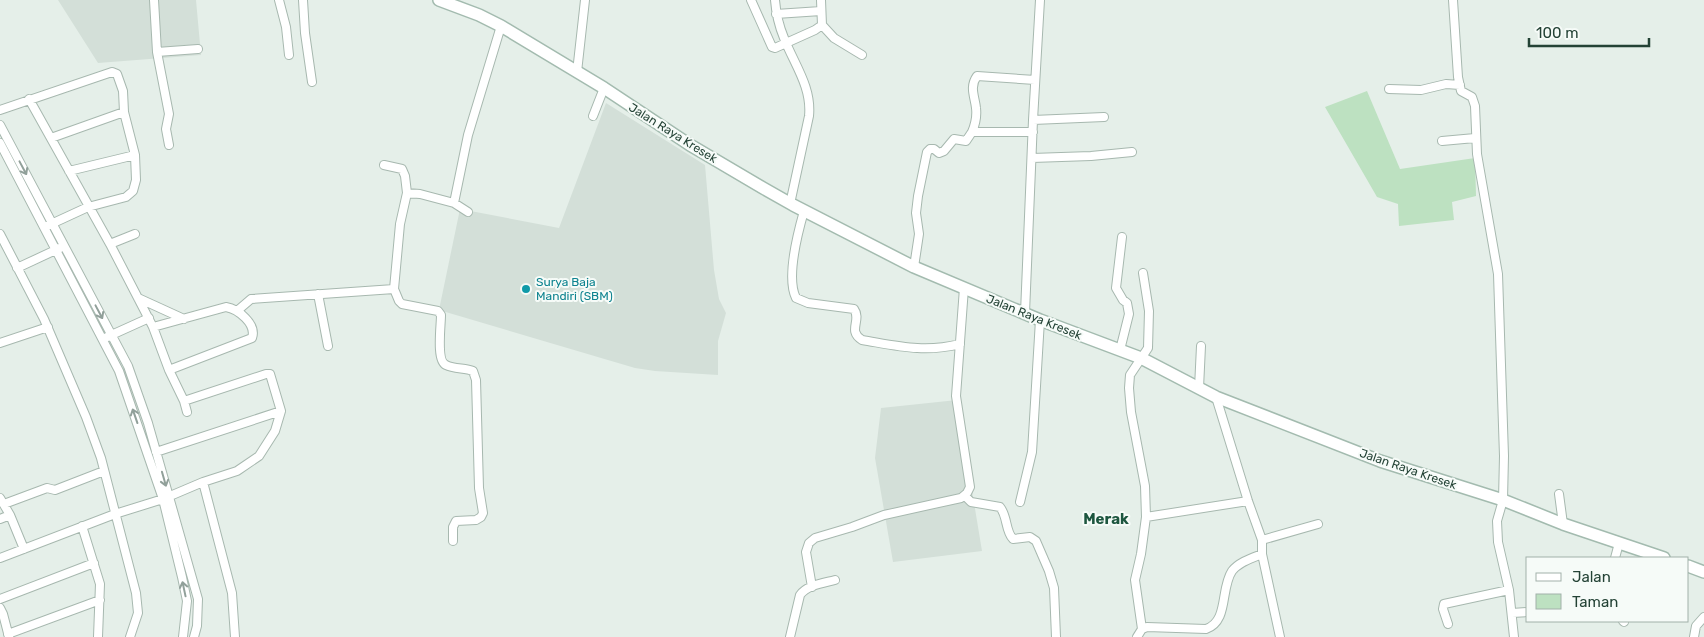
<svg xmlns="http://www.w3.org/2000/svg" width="1704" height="637" font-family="Rubik,sans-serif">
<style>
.built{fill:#d3dfd8}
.green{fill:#bde1c1}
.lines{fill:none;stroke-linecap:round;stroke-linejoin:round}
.minor-casing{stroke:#a7b8af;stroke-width:10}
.secondary-casing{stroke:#a3bbaf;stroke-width:14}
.minor{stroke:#fff;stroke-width:8}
.secondary{stroke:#fff;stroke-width:11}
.oneway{stroke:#91a09a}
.culture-dot{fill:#0f9aa8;stroke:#f6fbf8;stroke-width:2}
.labels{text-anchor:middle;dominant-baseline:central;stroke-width:4;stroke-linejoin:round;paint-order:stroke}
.street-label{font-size:12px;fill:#234235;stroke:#f6fbf8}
.culture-label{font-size:12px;fill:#0d838f;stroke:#f6fbf8;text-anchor:start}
.quarter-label{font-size:15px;font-weight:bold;fill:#1d563f;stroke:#f6fbf8}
</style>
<rect width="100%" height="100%" fill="#e5efe9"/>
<path class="built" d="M 58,0 L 196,0 L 201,55 L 98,63 Z
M 606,103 L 705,165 L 714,270 L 719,299 L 726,313 L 718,341 L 718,375 L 655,371 L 635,368 L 439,310 L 460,209 L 559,228 Z
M 957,400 L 982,551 L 893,562 L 875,458 L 881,408 Z"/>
<path class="green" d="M 1367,91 L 1400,169 L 1475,158 L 1476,196 L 1452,202 L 1454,220 L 1399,226 L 1398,204 L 1377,197 L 1325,107 Z"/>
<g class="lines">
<defs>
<path id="minor" d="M 154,0 L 157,52 L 169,114 L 166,129 L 169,145
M 279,0 L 286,27 L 289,55
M 303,0 L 305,33 L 312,82
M 751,0 L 772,47 L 775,48 L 815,30 L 822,25 L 821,0
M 775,0 C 776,13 779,26 784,38 C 794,64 812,87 809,116 L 790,204
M 1453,0 L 1458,77 L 1461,91 L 1472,97 L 1475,106 L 1477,154 L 1498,274 L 1504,456 L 1503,500 L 1497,521 L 1498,542 L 1509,590 L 1514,637
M 776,14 L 821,11
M 822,25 L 834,38 L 862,55
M 157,52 L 198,49
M 577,72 L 585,0
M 1389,89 L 1421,90 L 1446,84 L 1460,85
M 29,99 L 110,244 L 153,327 L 169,370 L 184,401 L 187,412
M 0,110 L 112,72 L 117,74 L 123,91 L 124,112 L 135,155 L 136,180 L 133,191 L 126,197 L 88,207 L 49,225
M 593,116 L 604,88
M 1033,120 L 1104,117
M 0,125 L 128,366 L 148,423 L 198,599 L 197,626 L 194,637
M 972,132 C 975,125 977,116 976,108 C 975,97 969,87 977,76 L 1035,80
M 51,138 L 124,112
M 1442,141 L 1475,138
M 0,143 L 119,371 L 163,499 L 182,577 L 187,601 L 183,637
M 1032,158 L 1091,156 L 1132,152
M 384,165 L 402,169 L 405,176 L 407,193
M 69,171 L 135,155
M 454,203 L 468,212
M 804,211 C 798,232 786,278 796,298 L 808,303 L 854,309 C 862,320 847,331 862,340 C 898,346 924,353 960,344
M 0,234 L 44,319 L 86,417 L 101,458 L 136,593 L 138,613 L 130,637
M 110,244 L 135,234
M 914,267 L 919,234 L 916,213 L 918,196 L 927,152 L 930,149 L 934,149 L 939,153 L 944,151 L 954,139 L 966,141 L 972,132 L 1033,132
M 17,268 L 60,248
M 318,294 L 328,346
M 138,298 L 184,319
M 237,311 L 251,299 L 394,289
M 1025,313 L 1033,120 L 1040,0
M 153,327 L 226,307 C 238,309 257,324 252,338 L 169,370
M 107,337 L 149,318
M 0,343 L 48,327
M 1120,350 L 1129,314 L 1127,303 L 1123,300 L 1116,288 L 1122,237
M 1199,388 L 1201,346
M 1216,397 L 1248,501 L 1262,540 L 1262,554 L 1280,637
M 156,452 L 281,411
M 203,482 L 232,593 L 235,637
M 1559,494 L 1563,524
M 965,496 L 971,502 L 1000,507 C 1008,517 1005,531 1013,539 L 1030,537 L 1036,541 L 1049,571 L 1054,588 L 1056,637
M 0,498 L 10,515
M 1020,502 L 1032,452 L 1040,320
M 4,504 L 47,488 L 55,490 L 104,471
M 1146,517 L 1248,501
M 0,519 L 10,515 L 24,549
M 82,526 L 100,584 L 98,637
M 1262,540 L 1318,524
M 453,541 L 453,527 L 456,521 L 476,520 L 481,517 L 483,513 L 479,488 L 476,380 L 473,371 C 465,368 454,369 446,365 C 436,361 441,326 441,315 L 438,311 L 402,304 L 399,301 L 394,289 L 400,224 L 407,193 L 420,194 L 454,203 L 468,135 L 501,26
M 0,558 L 115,514 L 163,499 L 203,482 L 237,471 L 259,456 L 275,431 L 281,411 L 270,374 L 266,374 L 184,401
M 1615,558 L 1619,543
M 812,587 L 806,552 L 809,543 L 815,538 L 852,527 L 884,515 L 961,498 L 967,493 L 970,487 L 956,396 L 964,288
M 0,599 L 94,563
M 0,608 L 3,614 L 9,637
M 1512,613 L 1528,612
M 1623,621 L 1624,622
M 1448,624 L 1443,609 L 1444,604 L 1509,590
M 1142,629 L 1135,580 L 1141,554 L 1146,517 L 1145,486 L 1131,412 L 1129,388 L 1130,375 L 1148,348 L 1149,311 L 1143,273
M 8,634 L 100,600
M 790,637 L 800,595 C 807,585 824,583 835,580
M 1137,637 L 1142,629 L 1147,627 L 1206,629 C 1229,621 1220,589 1232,571 C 1239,562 1252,558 1262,554
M 1694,637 L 1696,626 L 1704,617"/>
<path id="secondary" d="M 439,0 L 479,15 L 501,26 L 604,88 L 690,145 L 763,188 L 793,205 L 914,267 L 1040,320 L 1141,358 L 1216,397 L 1380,461 L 1503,500 L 1563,524 L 1664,558
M 1688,566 L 1704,572"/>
</defs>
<use href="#minor" class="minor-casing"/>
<use href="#secondary" class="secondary-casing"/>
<use href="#minor" class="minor"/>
<use href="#secondary" class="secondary"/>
</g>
<defs><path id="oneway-shaft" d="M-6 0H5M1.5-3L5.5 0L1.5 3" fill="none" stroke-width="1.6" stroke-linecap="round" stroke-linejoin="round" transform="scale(1.25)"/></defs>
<g class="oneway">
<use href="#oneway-shaft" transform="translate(23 168) rotate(62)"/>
<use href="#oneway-shaft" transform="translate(99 312) rotate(62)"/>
<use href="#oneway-shaft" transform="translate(135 416) rotate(-109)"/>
<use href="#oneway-shaft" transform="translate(164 479) rotate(74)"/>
<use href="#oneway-shaft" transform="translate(184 589) rotate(-102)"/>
</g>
<circle class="culture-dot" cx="526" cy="289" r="5"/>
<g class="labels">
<g class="street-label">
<text transform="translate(673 133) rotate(32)">Jalan Raya Kresek</text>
<text transform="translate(1034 317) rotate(22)">Jalan Raya Kresek</text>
<text transform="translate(1408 469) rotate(19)">Jalan Raya Kresek</text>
</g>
<g class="culture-label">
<text x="536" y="282">Surya Baja<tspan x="536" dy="14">Mandiri (SBM)</tspan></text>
</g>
<g class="quarter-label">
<text x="1106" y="519">Merak</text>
</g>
</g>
<rect x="1526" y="557" width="162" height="65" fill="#f6fbf8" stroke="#a2b1aa"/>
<rect x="1536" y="573" width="25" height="8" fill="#ffffff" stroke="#a2b1aa"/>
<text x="1572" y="582" font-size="15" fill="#234235">Jalan</text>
<rect x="1536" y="594" width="25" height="15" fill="#bde1c1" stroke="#a2b1aa"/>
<text x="1572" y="607" font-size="15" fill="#234235">Taman</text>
<path d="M1529 38v8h120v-8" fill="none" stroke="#234235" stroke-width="2.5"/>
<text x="1536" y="38" font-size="15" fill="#234235" stroke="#f6fbf8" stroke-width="4" paint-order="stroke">100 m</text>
</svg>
